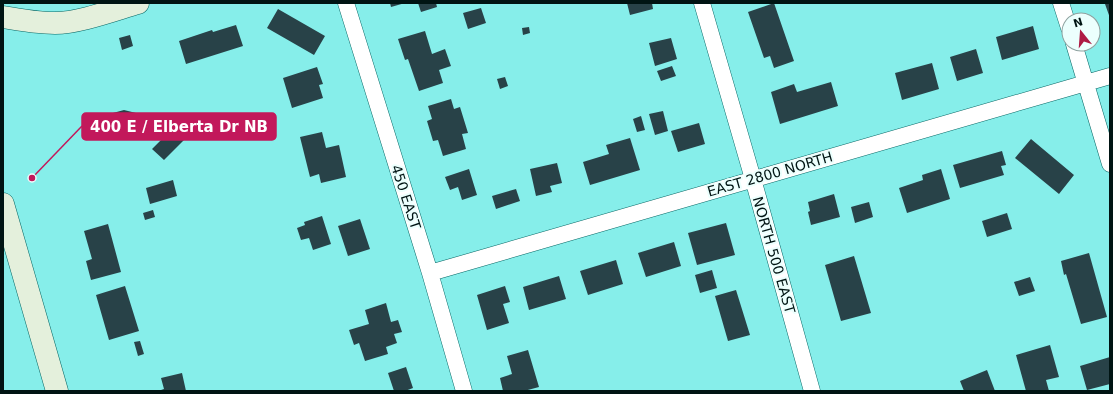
<svg xmlns="http://www.w3.org/2000/svg" width="1113" height="394" font-family="'DejaVu Sans',sans-serif">
<style>
.building{fill:#284248}
.lines{fill:none;stroke-linecap:round;stroke-linejoin:round}
.street-casing{stroke:#066664;stroke-width:17}
.secondary-casing{stroke:#066664;stroke-width:23}
.street{stroke:#fff;stroke-width:16}
.secondary{stroke:#e4f0dc;stroke-width:22}
.labels{text-anchor:middle;dominant-baseline:central;stroke-width:4;stroke-linejoin:round;paint-order:stroke}
.street-label{font-size:14px;fill:#001413;stroke:#ecfffd}
.leader{fill:none;stroke:#c2185b;stroke-width:1.5}
.callout-dot{fill:#c2185b;stroke:#ecfffd;stroke-width:1.5}
.callout{fill:#c2185b;stroke:#c2185b;stroke-width:1.5}
.callout-label{font-size:15px;text-anchor:middle;font-weight:bold;fill:#fff}
</style>
<rect width="100%" height="100%" fill="#86eeea"/>
<path class="building" d="M 390,3 L 405,3 L 391,7 Z
M 418,3 L 436,3 L 437,7 L 421,12 Z
M 627,3 L 652,3 L 653,9 L 630,15 Z
M 774,3 L 794,61 L 774,68 L 770,56 L 764,58 L 748,12 Z
M 1110,3 L 1110,18 L 1105,4 Z
M 481,8 L 486,23 L 468,29 L 463,13 Z
M 278,9 L 325,36 L 314,55 L 267,28 Z
M 236,25 L 243,46 L 186,64 L 179,41 L 212,30 L 213,32 Z
M 1033,26 L 1039,49 L 1002,60 L 996,37 Z
M 529,27 L 530,33 L 523,35 L 522,28 Z
M 425,31 L 432,54 L 445,49 L 451,66 L 439,70 L 443,83 L 419,91 L 408,59 L 405,60 L 398,39 Z
M 130,35 L 133,46 L 122,50 L 119,38 Z
M 671,38 L 677,59 L 655,66 L 649,43 Z
M 976,49 L 983,73 L 957,81 L 950,57 Z
M 932,63 L 939,89 L 902,100 L 895,73 Z
M 672,66 L 676,76 L 661,81 L 657,71 Z
M 317,67 L 323,84 L 319,85 L 323,98 L 292,108 L 283,78 Z
M 505,77 L 508,86 L 500,89 L 497,79 Z
M 831,82 L 838,106 L 780,124 L 771,92 L 794,84 L 797,92 Z
M 451,99 L 454,109 L 460,107 L 468,133 L 462,134 L 466,149 L 443,156 L 438,140 L 433,141 L 427,121 L 432,119 L 428,106 Z
M 124,110 L 164,120 L 166,134 L 175,125 L 187,137 L 164,160 L 152,149 L 161,140 L 125,132 L 103,137 L 98,117 Z
M 663,111 L 668,131 L 655,135 L 649,114 Z
M 641,116 L 645,130 L 637,132 L 633,119 Z
M 699,123 L 705,144 L 678,152 L 671,131 Z
M 322,132 L 326,148 L 339,145 L 346,177 L 321,183 L 319,174 L 310,177 L 300,137 Z
M 630,138 L 640,170 L 590,185 L 583,162 L 609,154 L 606,145 Z
M 1031,139 L 1074,175 L 1059,194 L 1015,158 Z
M 1002,151 L 1006,165 L 1001,166 L 1004,175 L 960,188 L 953,165 Z
M 557,163 L 562,183 L 550,186 L 552,192 L 536,196 L 530,169 Z
M 469,169 L 477,195 L 462,200 L 458,187 L 450,190 L 445,177 Z
M 941,169 L 950,199 L 907,213 L 899,188 L 923,180 L 922,175 Z
M 173,180 L 177,196 L 150,204 L 146,188 Z
M 516,189 L 520,201 L 496,209 L 492,196 Z
M 834,194 L 840,217 L 811,225 L 808,212 L 810,211 L 808,202 Z
M 869,202 L 873,217 L 855,223 L 851,207 Z
M 153,210 L 155,217 L 145,220 L 143,213 Z
M 1007,213 L 1012,229 L 987,237 L 982,221 Z
M 322,216 L 331,244 L 313,250 L 309,238 L 301,240 L 297,228 L 305,225 L 304,222 Z
M 360,219 L 370,249 L 348,256 L 338,226 Z
M 726,223 L 735,255 L 697,265 L 688,233 Z
M 108,224 L 121,272 L 91,280 L 86,261 L 92,259 L 84,231 Z
M 674,242 L 681,266 L 646,277 L 638,253 Z
M 1089,253 L 1107,317 L 1081,324 L 1066,274 L 1064,275 L 1061,261 Z
M 854,256 L 871,313 L 841,321 L 825,265 Z
M 616,260 L 623,284 L 588,295 L 580,271 Z
M 712,270 L 717,288 L 700,293 L 695,275 Z
M 559,276 L 566,299 L 529,310 L 523,287 Z
M 1030,277 L 1035,291 L 1019,296 L 1014,282 Z
M 125,286 L 139,331 L 109,340 L 96,295 Z
M 505,286 L 510,302 L 503,304 L 509,323 L 487,330 L 477,295 Z
M 736,290 L 750,335 L 728,341 L 715,296 Z
M 386,303 L 391,322 L 398,320 L 402,332 L 394,334 L 397,343 L 386,347 L 388,354 L 365,361 L 359,343 L 354,345 L 349,330 L 369,324 L 365,310 Z
M 140,341 L 144,354 L 138,356 L 134,342 Z
M 1050,345 L 1059,377 L 1046,380 L 1049,391 L 1026,391 L 1016,355 Z
M 528,350 L 539,387 L 524,391 L 503,391 L 500,378 L 512,374 L 507,356 Z
M 1110,357 L 1110,384 L 1087,390 L 1080,366 Z
M 406,367 L 413,388 L 405,391 L 394,391 L 388,373 Z
M 987,370 L 995,391 L 964,391 L 960,381 Z
M 182,373 L 186,391 L 158,391 L 164,389 L 161,378 Z"/>
<g class="lines">
<defs>
<path id="street" d="M 346,3 L 430,273 L 464,391
M 702,3 L 753,179 L 812,391
M 1061,3 L 1069,28
M 1074,44 L 1110,164
M 430,273 L 1110,76"/>
<path id="secondary" d="M 3,17 C 20,20 37,23 55,23 C 79,23 114,10 138,3
M 3,204 L 57,391"/>
</defs>
<use href="#street" class="street-casing"/>
<use href="#secondary" class="secondary-casing"/>
<use href="#street" class="street"/>
<use href="#secondary" class="secondary"/>
</g>
<g class="labels">
<g class="street-label">
<text transform="translate(770 174) rotate(-16)">EAST 2800 NORTH</text>
<text transform="translate(406 197) rotate(72)">450 EAST</text>
<text transform="translate(774 255) rotate(74)">NORTH 500 EAST</text>
</g>
</g>
<path class="leader" d="M32 178L82 126"/>
<circle class="callout-dot" cx="32" cy="178" r="4"/>
<rect class="callout" x="82" y="113" width="194" height="27" rx="4"/>
<g class="callout-label">
<text x="179" y="132">400 E / Elberta Dr NB</text>
</g>
<rect width="1113" height="394" fill="none" stroke="#001413" stroke-width="8"/>
<g transform="translate(1081 32) rotate(343)"><circle r="19" fill="#ecfffd" stroke="#8ea19f"/>
<path d="M0-3L7 15L0 10L-7 15Z" fill="#ae1b44"/>
<text y="-6" font-size="11" font-weight="bold" text-anchor="middle" fill="#001413">N</text>
</g>
</svg>
